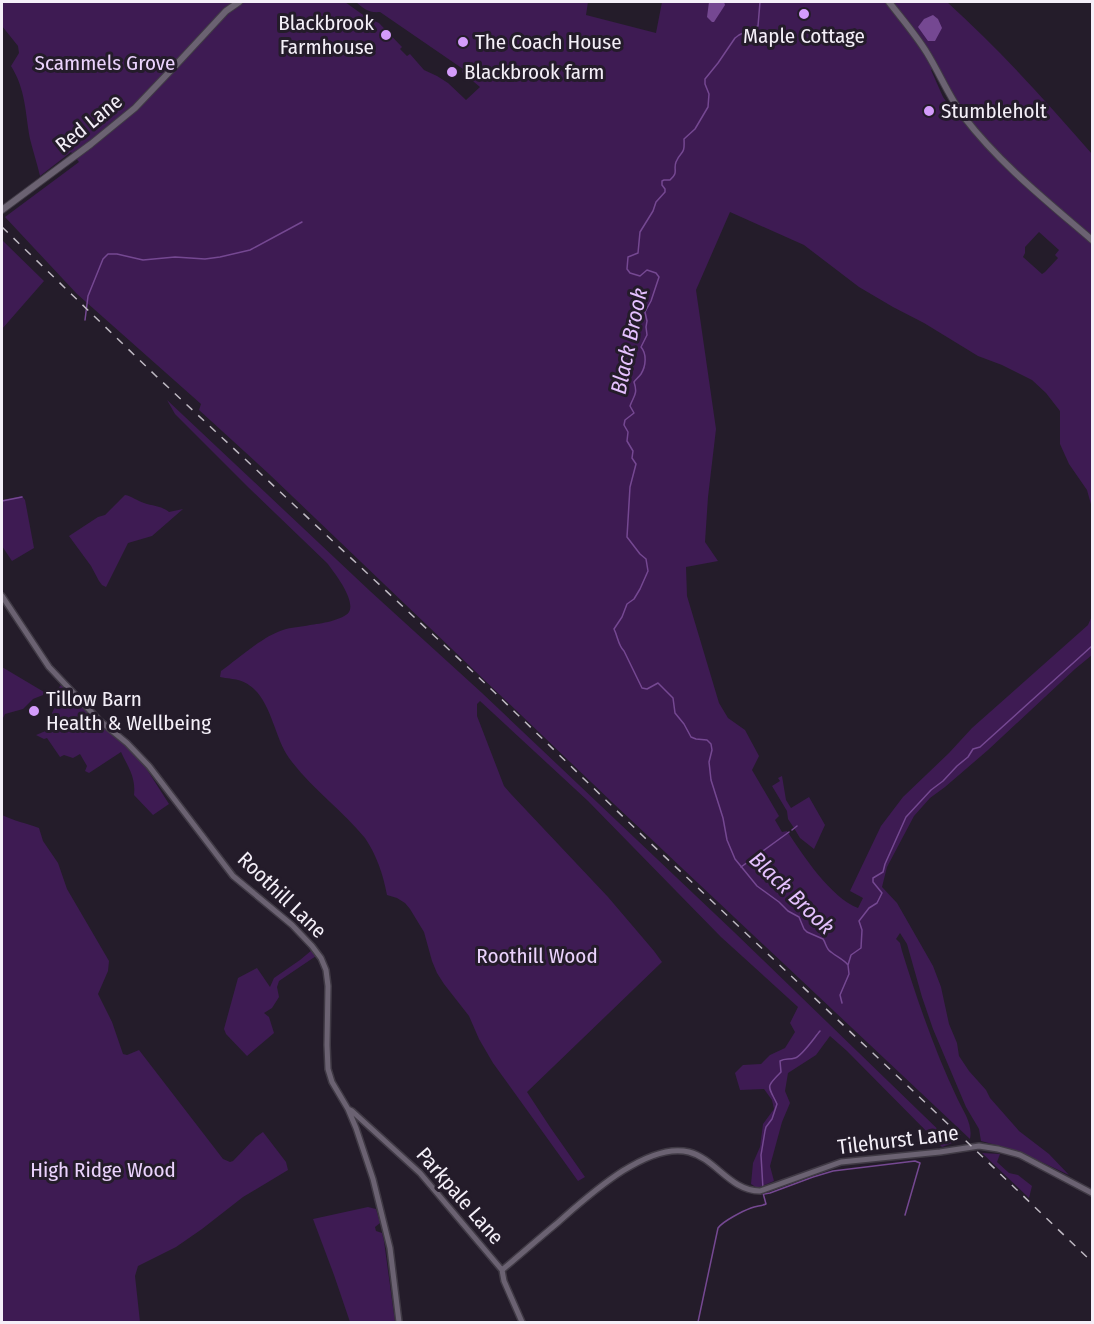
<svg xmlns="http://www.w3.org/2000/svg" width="1094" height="1324" font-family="'Fira Sans Condensed',sans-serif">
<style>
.green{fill:#3e1b53;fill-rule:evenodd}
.water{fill:#754892}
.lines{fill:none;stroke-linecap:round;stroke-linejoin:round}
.stream{stroke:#754892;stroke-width:1.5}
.minor-casing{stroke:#403a45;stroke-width:8}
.tertiary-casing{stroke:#403a45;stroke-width:8}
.minor{stroke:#6b6272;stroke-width:5}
.tertiary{stroke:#6b6272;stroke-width:6}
.rail{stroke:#bfb9c3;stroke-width:1.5;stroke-dasharray:8 8;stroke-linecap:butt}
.poi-dot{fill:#d49cfb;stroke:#241c2a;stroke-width:2}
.labels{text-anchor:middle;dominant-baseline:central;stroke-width:6;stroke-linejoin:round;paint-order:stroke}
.poi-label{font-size:21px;fill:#f4eff8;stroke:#241c2a;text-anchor:start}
.park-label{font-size:21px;fill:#ebd3fd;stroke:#241c2a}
.street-label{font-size:21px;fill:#f4eff8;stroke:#241c2a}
.water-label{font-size:22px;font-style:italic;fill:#e5c1ff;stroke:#241c2a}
</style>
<rect width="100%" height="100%" fill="#241c2a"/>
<path class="green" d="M 2,2 L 345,2 L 366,17 L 379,23 L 402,47 L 400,49 L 407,56 L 410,54 L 424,70 L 437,76 L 448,83 L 466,100 L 480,87 L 462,72 L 463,69 L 380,12 C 369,13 364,9 356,2 L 588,2 L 586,15 L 656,33 L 662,2 L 947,2 C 999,49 1046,101 1092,154 L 1092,508 L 1087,490 L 1069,464 L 1060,444 L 1060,411 L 1046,393 L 1032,380 L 1002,365 L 978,356 L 924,323 L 893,307 L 859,287 L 804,245 L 730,212 L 696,290 L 716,429 L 708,497 L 705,542 L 718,561 L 686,567 L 687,596 L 719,703 L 728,718 L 745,730 L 759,756 L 752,770 L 779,816 L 775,820 L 782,832 L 787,831 C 802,854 831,898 858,908 L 863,898 L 850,891 L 881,826 L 903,797 L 949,753 L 972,728 L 1088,625 L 1092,616 L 1092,655 L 1075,669 L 988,750 L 945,787 L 930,798 L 914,816 L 887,867 L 882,887 L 897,903 L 933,966 L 941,987 L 949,1024 L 957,1043 L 959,1056 L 969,1071 L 986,1090 L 990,1098 L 1019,1131 L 1049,1154 L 1069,1175 L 1018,1151 L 981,1141 L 979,1129 L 966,1107 L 933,1029 L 922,997 L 907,944 L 900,933 L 896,939 L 900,943 L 902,951 C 918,1002 935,1052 958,1100 C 964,1112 973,1125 970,1139 L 614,804 L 269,474 L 199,410 L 201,404 L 77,294 L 5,217 L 79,162 L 71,152 L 40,176 C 37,163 33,151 30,139 C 25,112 26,90 11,66 L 19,53 L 18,46 L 2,26 ZM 938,67 L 955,101 L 950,107 L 943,97 L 931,70 ZM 1039,232 L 1059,250 L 1055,255 L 1058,258 L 1045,272 L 1042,274 L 1023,257 L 1025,253 L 1025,247 Z
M 2,240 L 44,281 L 2,329 Z
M 167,400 L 370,591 L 482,693 L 734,932 L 952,1143 L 942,1147 L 847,1051 L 830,1036 L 816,1055 L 788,1073 L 785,1091 L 790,1103 L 782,1122 L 770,1166 L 774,1181 L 757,1188 L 751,1184 L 753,1163 L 760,1147 L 763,1124 L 774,1109 L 772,1100 L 764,1089 L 740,1090 L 735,1073 L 743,1065 L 761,1064 L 770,1055 L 785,1048 L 795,1032 L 790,1023 L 798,1007 L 721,937 L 588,801 L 480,701 L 477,704 L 477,716 L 504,786 L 510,793 L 608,897 L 654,951 L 662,962 L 527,1092 L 550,1127 L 585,1177 L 578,1181 L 493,1063 L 479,1039 L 469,1016 L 444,984 L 437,973 L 432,961 L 424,932 L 410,909 L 405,903 L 397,898 L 387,895 C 383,874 377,856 365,838 C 342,810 311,788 289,758 C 275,738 272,706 254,689 C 242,678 235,680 220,677 L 221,671 C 238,659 263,636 283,630 C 291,627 301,627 310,625 C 319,624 344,620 349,612 C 356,600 334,572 327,563 L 249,488 L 175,414 Z
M 125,495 C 132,496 137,501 144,503 C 153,506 162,506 169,512 L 183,509 L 152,536 L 128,543 L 106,587 L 102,585 L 99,581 L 91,566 L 69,536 L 98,517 L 105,515 Z
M 22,496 L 25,500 L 34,548 L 12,561 L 2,546 L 2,500 Z
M 2,667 L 44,692 L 43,695 L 33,699 L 23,709 L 5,714 L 2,720 L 3,729 L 2,730 Z
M 61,685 L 82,707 L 127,747 L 146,768 L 169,804 L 153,815 L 134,795 C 136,777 128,767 121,752 L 89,773 L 85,771 L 87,766 L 80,754 L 73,758 L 64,755 L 60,757 L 47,738 L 44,739 L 36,735 L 60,725 L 59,722 L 56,723 L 52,713 L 55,707 L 54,704 L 56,702 C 54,694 56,691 61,685 Z
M 782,776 L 786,800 L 791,808 L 809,797 L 825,825 L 814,849 L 800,838 L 794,828 L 788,819 L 787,811 L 772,786 L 780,781 L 778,778 Z
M 2,815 C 14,821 26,823 39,828 L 43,841 L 58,863 L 67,889 L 109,961 L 108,971 L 98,994 L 112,1022 L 123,1054 L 127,1055 L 139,1050 L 223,1159 L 230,1162 L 233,1161 L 256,1137 L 263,1132 L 286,1162 L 288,1170 L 243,1197 L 202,1229 L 176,1247 L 138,1266 L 135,1276 L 140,1322 L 2,1322 Z
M 312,950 L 316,956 L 279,981 L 277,987 L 279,997 L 272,1008 L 264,1013 L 269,1017 L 274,1033 L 247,1056 L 226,1034 L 224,1029 L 238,978 L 257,968 L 270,987 L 274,978 L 300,960 Z
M 982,1153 L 1000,1154 L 997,1162 L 1009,1173 L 1018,1175 L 1032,1186 L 1029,1198 Z
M 368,1207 L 376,1209 L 380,1223 L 375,1227 L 376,1231 L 382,1233 L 384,1241 L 395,1322 L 350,1322 L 334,1275 L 313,1219 Z"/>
<path class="water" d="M 709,2 L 724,2 L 725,5 L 714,22 L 712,22 L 707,17 Z
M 933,15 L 938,19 L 942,28 L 935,41 L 928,41 L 918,27 L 924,19 Z"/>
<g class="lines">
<path class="stream" d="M 760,2 L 758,26 L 739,35 L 735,38 L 718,63 L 705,79 L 705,84 L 709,94 L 708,107 L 695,129 L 684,139 C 685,156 681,150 676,162 C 673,170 679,172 670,180 L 664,180 L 662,181 L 662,185 L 665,189 L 665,192 L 656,202 L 653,211 L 640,232 L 638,253 L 628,257 L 627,269 L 630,273 L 640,276 L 647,270 L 656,273 L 659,277 L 651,301 L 645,312 L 647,321 L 646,327 L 647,335 L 641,347 C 647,354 646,366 641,374 C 639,377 636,379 634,382 C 638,394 634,395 630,406 L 634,413 L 625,420 L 624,425 L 628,432 L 627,441 L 633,451 L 632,458 L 636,464 L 630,487 L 627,537 L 640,554 L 646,559 L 648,571 L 640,589 L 634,599 L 627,604 L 622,617 L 614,629 C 618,637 618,645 624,651 L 642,688 L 647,689 L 658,683 L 673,698 L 675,713 L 684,724 L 691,737 L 696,739 L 707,740 L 711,744 L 712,750 L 709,762 L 711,780 L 723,818 L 727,840 L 735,859 L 757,886 L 779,902 L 788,911 L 799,917 L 804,929 L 807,932 L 823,939 C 826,943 826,949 831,952 C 837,957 843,959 848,965
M 85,320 L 88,296 L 103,259 L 108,254 L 117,254 L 143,260 L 175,257 L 205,259 L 220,257 L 250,250 L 302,222
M 2,501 L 22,497
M 792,830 L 797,826
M 741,867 L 789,832
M 842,1003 L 840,995 L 849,974 L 848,965 L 851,955 L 861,948 L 862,930 L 859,921 L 869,908 L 877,903 L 882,893 L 873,882 L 873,878 L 883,872 L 885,864 L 906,817 L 931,790 L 943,781 L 957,766 L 968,757 L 973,749 L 980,747 L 1092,646
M 763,1189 L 761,1155 L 765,1131 L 766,1127 L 772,1119 L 777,1104 C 768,1085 765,1088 781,1072 L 780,1061 C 785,1058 789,1060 795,1058 C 802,1056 814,1038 820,1031
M 764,1194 L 770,1193 L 813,1177 L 833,1171 L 915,1161 L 920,1163 L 905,1215
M 698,1322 L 718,1228 C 723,1221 743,1211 751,1208 C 756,1206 761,1206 766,1204 L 763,1193"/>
<defs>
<path id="minor" d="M 2,596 L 49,667 L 99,720 L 127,743 L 149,766 L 233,876 L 292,925 L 312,946 L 321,958 L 326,970 L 328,986 L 327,1045 L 328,1069 L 332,1082 L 348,1109 L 356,1128 L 373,1179 L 390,1248 L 399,1322
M 348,1109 L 352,1111 L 420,1173 L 502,1270 L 504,1281 L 522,1322
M 502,1270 C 520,1255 537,1240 555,1225 C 585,1199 646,1141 689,1152 C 716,1159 730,1191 760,1191 L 841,1162 L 940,1152 L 979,1146 L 998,1149 L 1020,1155 L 1092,1193"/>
<path id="tertiary" d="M 889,2 C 902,19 916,35 927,53 C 940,74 949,97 964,117 C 1000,164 1048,202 1092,240
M 2,210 L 91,144 L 135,108 L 175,66 L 226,11 L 239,2"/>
</defs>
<use href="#minor" class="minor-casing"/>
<use href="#tertiary" class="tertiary-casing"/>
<use href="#minor" class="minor"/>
<use href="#tertiary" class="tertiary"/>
<path class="rail" d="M 2,227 L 155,375 L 489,687 L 644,837 L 966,1141 L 1092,1262"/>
</g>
<g class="poi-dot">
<circle cx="804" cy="14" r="6"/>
<circle cx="386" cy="35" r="6"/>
<circle cx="463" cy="42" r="6"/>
<circle cx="452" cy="72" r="6"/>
<circle cx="929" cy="111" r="6"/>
<circle cx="34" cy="711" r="6"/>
</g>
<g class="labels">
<g class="poi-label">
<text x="374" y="23" text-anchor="end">Blackbrook<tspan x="374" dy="24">Farmhouse</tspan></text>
<text x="804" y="36" text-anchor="middle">Maple Cottage</text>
<text x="475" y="42">The Coach House</text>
<text x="464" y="72">Blackbrook farm</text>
<text x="941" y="111">Stumbleholt</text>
<text x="46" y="699">Tillow Barn<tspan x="46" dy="24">Health &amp; Wellbeing</tspan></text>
</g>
<g class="park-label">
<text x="105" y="63">Scammels Grove</text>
<text x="537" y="956">Roothill Wood</text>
<text x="103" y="1170">High Ridge Wood</text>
</g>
<g class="street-label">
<text transform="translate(89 123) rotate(-39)">Red Lane</text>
<text transform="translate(282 895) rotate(44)">Roothill Lane</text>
<text transform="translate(898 1140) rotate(-7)">Tilehurst Lane</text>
<text transform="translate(460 1196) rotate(49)">Parkpale Lane</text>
</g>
<g class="water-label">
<text transform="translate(629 341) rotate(-78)">Black Brook</text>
<text transform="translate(792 893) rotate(44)">Black Brook</text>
</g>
</g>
<rect width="1094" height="1324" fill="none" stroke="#f4eff8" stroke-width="6"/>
</svg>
